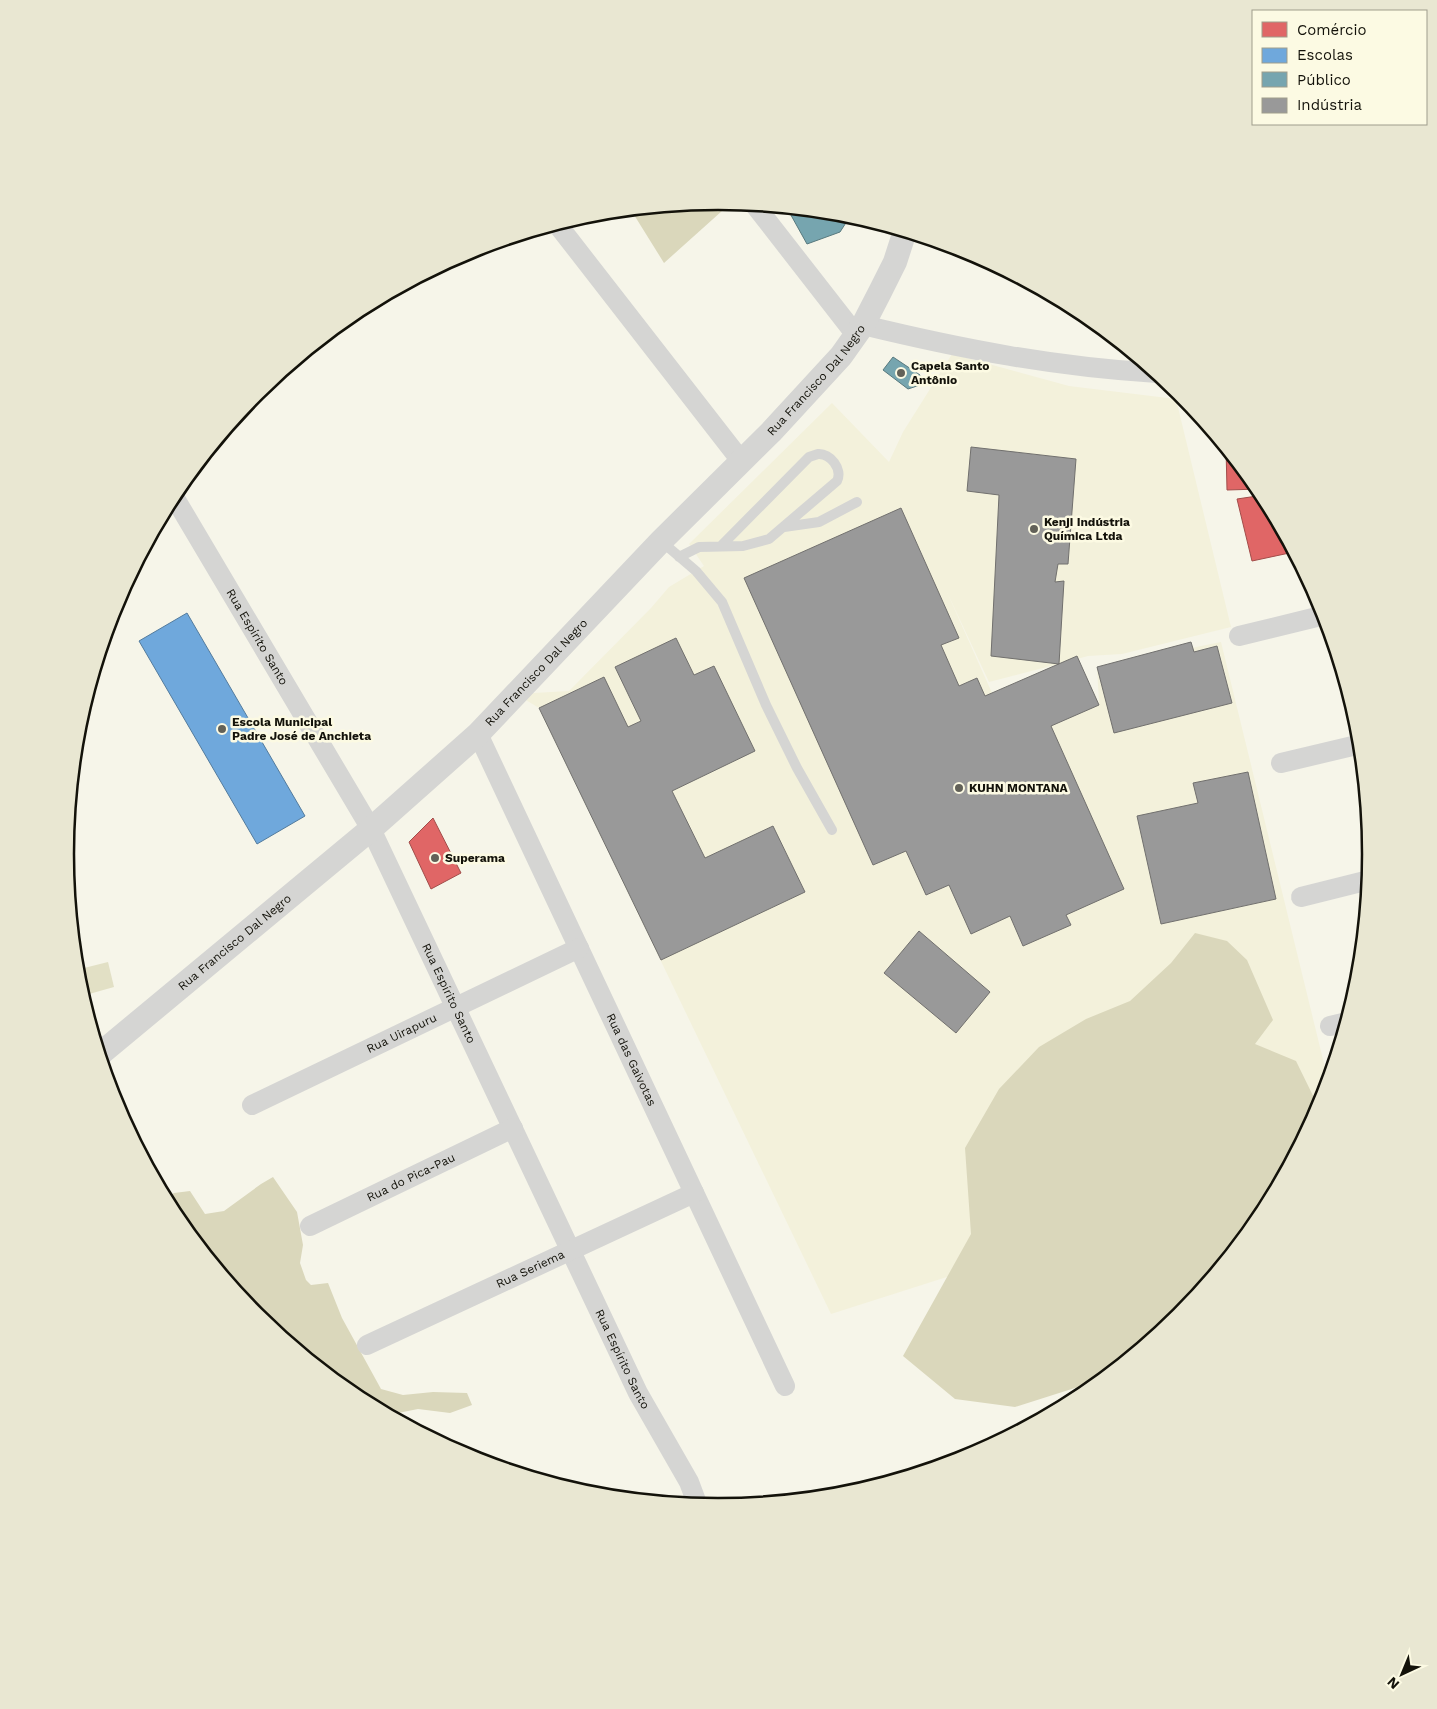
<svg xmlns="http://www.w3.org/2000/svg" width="1437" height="1709" font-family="'Work Sans',sans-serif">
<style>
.built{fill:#f3f1db;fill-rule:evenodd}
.green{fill:#e2e0c5}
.forest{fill:#dad7bb}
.shops{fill:#e06666;stroke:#a24d4a}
.schools{fill:#6fa8dc;stroke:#537b9d}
.public{fill:#76a5af;stroke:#58797e}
.industry{fill:#999;stroke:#71706e}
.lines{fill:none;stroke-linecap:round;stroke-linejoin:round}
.service{stroke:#d5d5d3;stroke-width:10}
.minor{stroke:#d5d5d3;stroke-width:20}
.tertiary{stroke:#d5d5d3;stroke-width:24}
.poi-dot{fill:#626158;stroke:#fcfae3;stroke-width:2}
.labels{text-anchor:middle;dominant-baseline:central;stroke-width:5;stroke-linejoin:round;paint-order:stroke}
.poi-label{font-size:12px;font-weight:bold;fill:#13120a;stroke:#fcfae3;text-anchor:start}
.street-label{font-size:12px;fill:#13120a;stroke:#fcfae3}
.rim{fill:none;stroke:#13120a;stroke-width:2.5}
</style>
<rect width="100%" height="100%" fill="#f6f5e9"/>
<path class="built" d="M 952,354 L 1069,386 L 1176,399 L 1231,627 L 1122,654 L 1088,656 L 1077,659 L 1099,703 L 1097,667 L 1221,642 L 1329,1084 L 1322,1105 L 1288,1168 L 831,1314 L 539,708 L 516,694 L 569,691 L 651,608 L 669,587 L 704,566 L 689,544 L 832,403 L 889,462 L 903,432 ZM 946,590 L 989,682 L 1070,661 L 992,693 Z"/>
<path class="green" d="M 108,962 L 114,987 L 82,996 L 78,982 L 76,970 Z"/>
<path class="forest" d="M 719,201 L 732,202 L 664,263 L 631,210 Z
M 1195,933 L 1227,941 L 1247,960 L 1273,1020 L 1255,1044 L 1296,1061 L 1320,1110 L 1262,1218 L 1180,1317 L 1127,1360 L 1078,1387 L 1015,1407 L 955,1399 L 903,1356 L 971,1234 L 965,1148 L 999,1089 L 1039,1047 L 1086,1019 L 1130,1001 L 1171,963 Z
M 273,1177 L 297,1212 L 303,1245 L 300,1263 L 306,1280 L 311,1285 L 328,1283 L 342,1318 L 381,1389 L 403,1395 L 433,1392 L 467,1393 L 472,1405 L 450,1413 L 418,1409 L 388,1415 L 355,1398 L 256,1316 L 175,1217 L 165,1199 L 174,1193 L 190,1191 L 205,1214 L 224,1211 L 261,1184 Z"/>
<path class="shops" d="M 1226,448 L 1260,489 L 1227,490 Z
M 1264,495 L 1294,552 L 1252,561 L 1237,499 Z
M 433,818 L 461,873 L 431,889 L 409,842 Z"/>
<path class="schools" d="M 187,613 L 305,816 L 257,844 L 139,641 Z"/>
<path class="public" d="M 787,208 L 846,214 L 851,215 L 840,232 L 807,244 Z
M 893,357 L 920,375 L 920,385 L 908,389 L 883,370 Z"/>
<path class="industry" d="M 971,447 L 1076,459 L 1068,564 L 1058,564 L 1055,582 L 1064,581 L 1059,664 L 991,656 L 999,495 L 967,491 Z
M 901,508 L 959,638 L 941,645 L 959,686 L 977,678 L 985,696 L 1077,656 L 1099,705 L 1051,726 L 1124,889 L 1066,915 L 1071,925 L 1023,946 L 1010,916 L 971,934 L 949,885 L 926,895 L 906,851 L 873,865 L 744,578 Z
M 676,638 L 694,675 L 714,666 L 755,751 L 672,791 L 705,858 L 773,826 L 805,892 L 661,960 L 539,708 L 604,677 L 628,727 L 641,721 L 615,667 Z
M 1191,642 L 1194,652 L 1217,646 L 1232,703 L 1114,733 L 1097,667 Z
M 1248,772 L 1276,899 L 1161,924 L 1137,816 L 1198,803 L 1193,783 Z
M 919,931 L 990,992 L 956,1033 L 884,973 Z"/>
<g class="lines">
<path class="service" d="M 784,527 L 819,522 L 857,502
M 661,541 L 696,571 L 722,602 L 766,705 L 797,768 L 832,830
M 679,557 L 699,547 L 743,546 L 769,539 L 837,481 C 843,469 830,453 818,454 C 815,455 812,456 809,457 L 721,546"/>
<g class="minor">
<path d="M 754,204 L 856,335"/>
<path d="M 557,224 L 742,462"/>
<path d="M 863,325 C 962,349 1055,367 1157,373"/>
<path id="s1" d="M 173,495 L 371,829 L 638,1393 L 689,1482 L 698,1506"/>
<path d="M 1239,636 L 1325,615"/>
<path id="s2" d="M 478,734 L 785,1386"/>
<path d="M 1281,763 L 1361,744"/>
<path d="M 1301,897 L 1369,880"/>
<path d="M 1330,1026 L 1347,1022"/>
<path id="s3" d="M 252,1105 L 579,948"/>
<path id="s4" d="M 310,1226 L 513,1128"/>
<path id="s5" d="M 367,1345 L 694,1193"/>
</g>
<path class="tertiary" id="s6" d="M 100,1054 L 371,829 L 478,734 L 661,541 L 771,432 L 841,356 L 863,325 L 880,292 L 895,262 L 905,231"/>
</g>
<g class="poi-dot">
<circle cx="901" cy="373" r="5"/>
<circle cx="1034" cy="529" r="5"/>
<circle cx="222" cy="729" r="5"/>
<circle cx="959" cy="788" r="5"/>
<circle cx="435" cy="858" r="5"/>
</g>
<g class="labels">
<g class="poi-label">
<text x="911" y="366">Capela Santo<tspan x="911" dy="14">Antônio</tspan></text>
<text x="1044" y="522">Kenji Indústria<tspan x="1044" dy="14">Química Ltda</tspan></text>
<text x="232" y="722">Escola Municipal<tspan x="232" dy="14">Padre José de Anchieta</tspan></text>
<text x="969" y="788">KUHN MONTANA</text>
<text x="445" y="858">Superama</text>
</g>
<g class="street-label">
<text stroke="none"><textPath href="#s6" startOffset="985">Rua Francisco Dal Negro</textPath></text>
<text stroke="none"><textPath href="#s1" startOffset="165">Rua Espírito Santo</textPath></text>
<text stroke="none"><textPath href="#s6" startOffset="580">Rua Francisco Dal Negro</textPath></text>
<text stroke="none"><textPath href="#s6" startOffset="175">Rua Francisco Dal Negro</textPath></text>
<text stroke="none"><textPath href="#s1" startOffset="570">Rua Espírito Santo</textPath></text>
<text stroke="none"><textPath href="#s3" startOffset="166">Rua Uirapuru</textPath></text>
<text stroke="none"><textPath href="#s2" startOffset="360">Rua das Gaivotas</textPath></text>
<text stroke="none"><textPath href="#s4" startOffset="112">Rua do Pica-Pau</textPath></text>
<text stroke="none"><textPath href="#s5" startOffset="180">Rua Seriema</textPath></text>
<text stroke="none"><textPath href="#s1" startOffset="975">Rua Espírito Santo</textPath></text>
</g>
</g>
<path d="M0 0H1437V1709H0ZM74 854a644 644 0 1 1 1288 0a644 644 0 1 1-1288 0Z" fill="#e9e7d2" fill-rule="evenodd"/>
<path class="rim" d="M74 854a644 644 0 1 1 1288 0a644 644 0 1 1-1288 0Z"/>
<rect x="1252" y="10" width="175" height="115" fill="#fcfae3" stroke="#9f9d8c"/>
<rect x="1262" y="22" width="25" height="15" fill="#e06666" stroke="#9f9d8c"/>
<text x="1297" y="35" font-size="15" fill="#13120a">Comércio</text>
<rect x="1262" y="48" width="25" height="15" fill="#6fa8dc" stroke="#9f9d8c"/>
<text x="1297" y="60" font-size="15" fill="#13120a">Escolas</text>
<rect x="1262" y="72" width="25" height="15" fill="#76a5af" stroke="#9f9d8c"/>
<text x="1297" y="85" font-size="15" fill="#13120a">Público</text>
<rect x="1262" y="98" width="25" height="15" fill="#999999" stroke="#9f9d8c"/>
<text x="1297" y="110" font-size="15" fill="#13120a">Indústria</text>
<g transform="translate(1402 1674) rotate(224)" stroke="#fcfae3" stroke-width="4" paint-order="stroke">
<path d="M0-4L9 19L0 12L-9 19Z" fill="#13120a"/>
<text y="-8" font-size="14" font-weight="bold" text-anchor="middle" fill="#13120a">N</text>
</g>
</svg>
